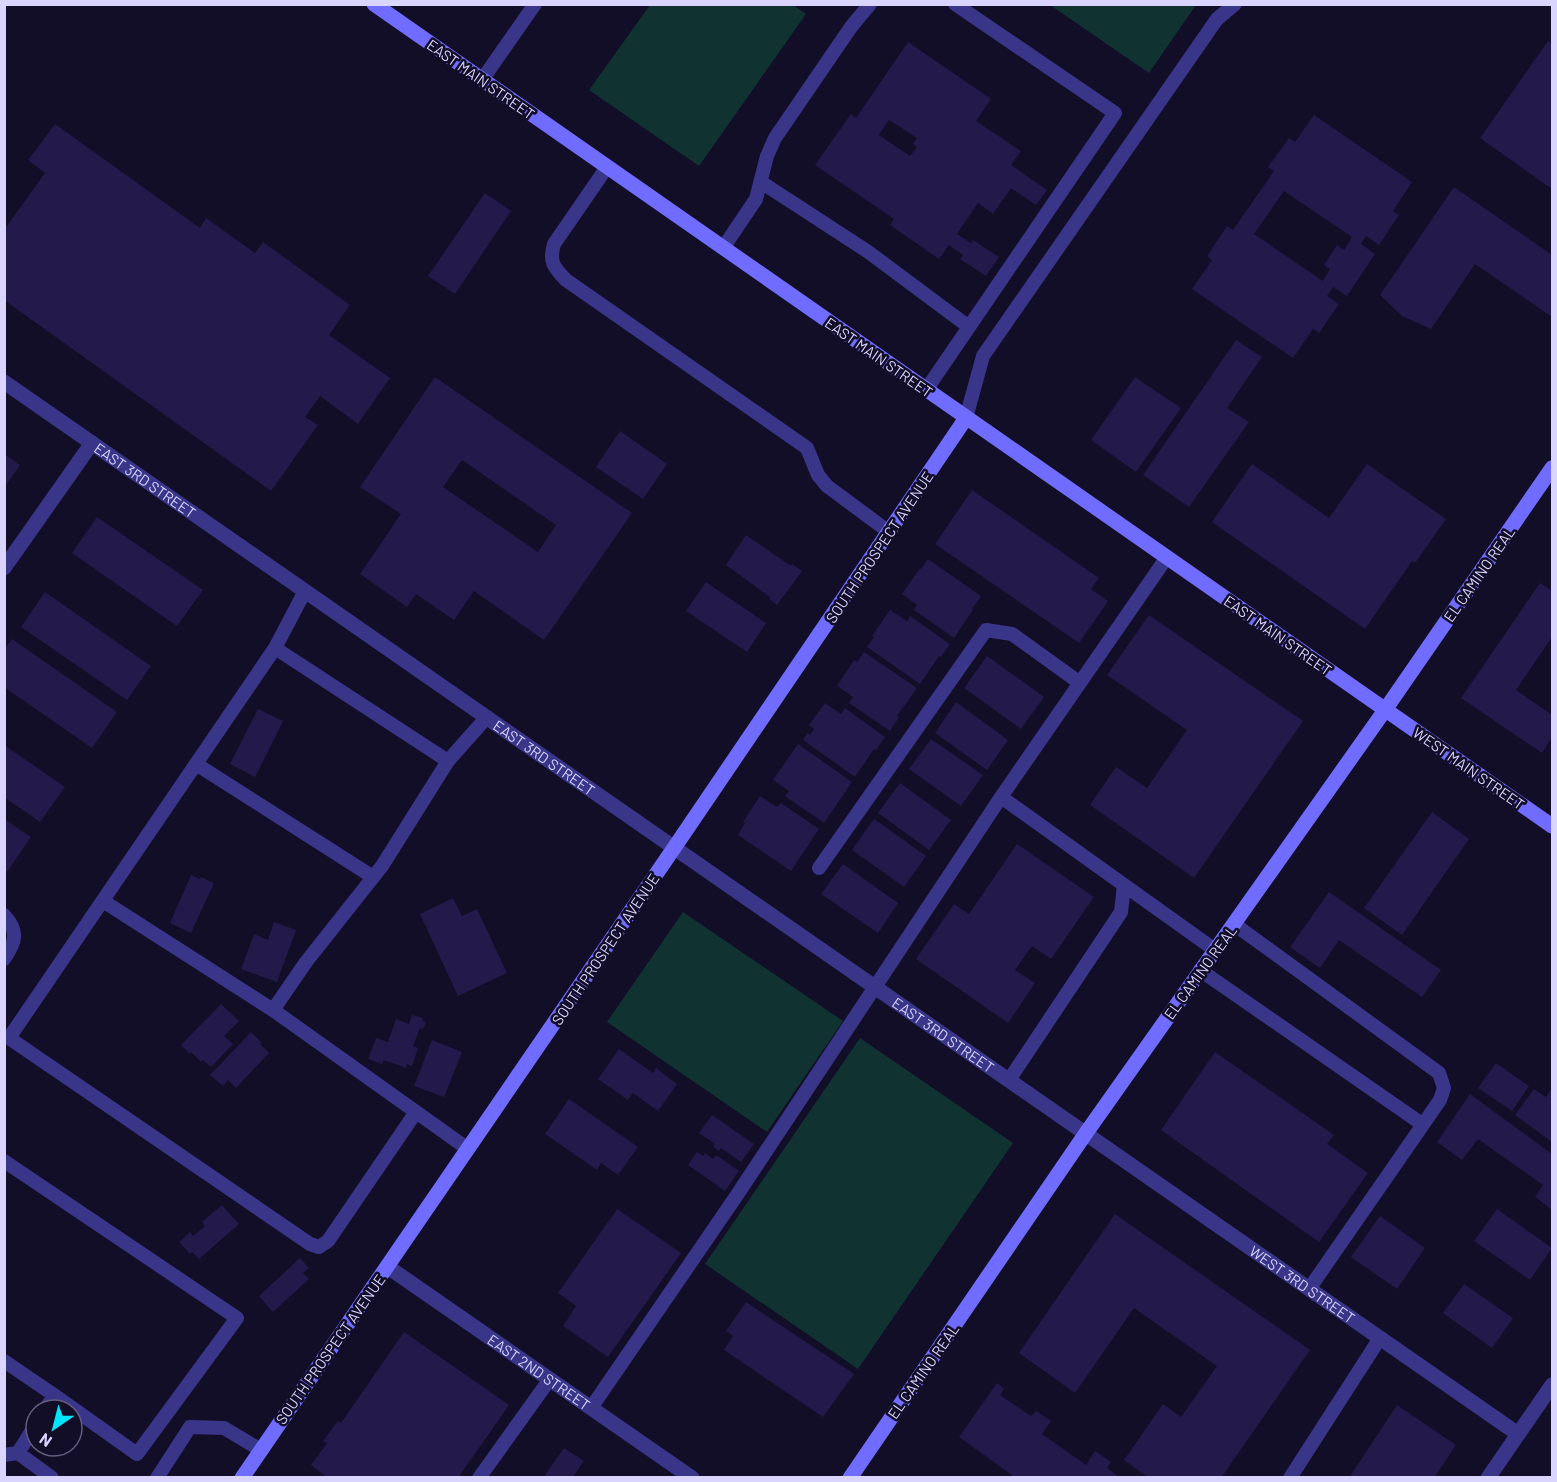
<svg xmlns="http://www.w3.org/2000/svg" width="1557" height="1482" font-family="Barlow,sans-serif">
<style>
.green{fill:#103231}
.building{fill:#23194a;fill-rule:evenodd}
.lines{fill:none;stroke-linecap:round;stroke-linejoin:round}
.lane{stroke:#39368a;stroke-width:14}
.street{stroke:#39368a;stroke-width:15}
.secondary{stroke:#706cff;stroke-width:15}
.labels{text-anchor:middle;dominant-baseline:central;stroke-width:5;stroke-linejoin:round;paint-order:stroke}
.street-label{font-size:15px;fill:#dad5ff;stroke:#120e28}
</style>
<rect width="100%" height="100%" fill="#120e28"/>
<path class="green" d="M 650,5 L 793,5 L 806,14 L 699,166 L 589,90 Z
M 1050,5 L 1196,5 L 1149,73 Z
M 683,912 L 843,1021 L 767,1132 L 607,1022 Z
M 860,1038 L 1013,1143 L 858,1369 L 705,1264 Z"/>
<path class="building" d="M 1548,41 L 1552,44 L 1552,189 L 1480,138 Z
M 908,42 L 991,99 L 976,121 L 1021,151 L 1011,165 L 1047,190 L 1036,205 L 1011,188 L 993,214 L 978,203 L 957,234 L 971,243 L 973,240 L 999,257 L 986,276 L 960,259 L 963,255 L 949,245 L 939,259 L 890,225 L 894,219 L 815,165 L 851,114 L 856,118 ZM 889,120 L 917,138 L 913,144 L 917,147 L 910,156 L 879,135 Z
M 1314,115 L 1412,182 L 1393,211 L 1399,215 L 1379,245 L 1366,236 L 1361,244 L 1375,254 L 1347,296 L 1333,287 L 1327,296 L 1339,304 L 1319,333 L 1313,329 L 1293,358 L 1192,289 L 1212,260 L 1207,256 L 1227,226 L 1233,230 L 1274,171 L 1268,167 L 1289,138 L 1295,142 ZM 1284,191 L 1352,237 L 1344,250 L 1337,245 L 1324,265 L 1330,269 L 1323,281 L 1254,234 Z
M 55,124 L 200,228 L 206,218 L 255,253 L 263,242 L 350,305 L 329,335 L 390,378 L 358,424 L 320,396 L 305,417 L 318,425 L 271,491 L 4,300 L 4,230 L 45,173 L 28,160 Z
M 1454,187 L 1552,255 L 1552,317 L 1475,264 L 1431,329 L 1402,316 L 1380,295 Z
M 485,193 L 511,211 L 455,294 L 428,276 Z
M 1236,340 L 1262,357 L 1227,408 L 1249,422 L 1189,507 L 1143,475 Z
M 435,377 L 632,513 L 544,640 L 474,591 L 454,620 L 416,594 L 407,607 L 360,574 L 401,514 L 360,487 ZM 462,460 L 556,525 L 538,552 L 443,487 Z
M 1135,377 L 1181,408 L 1136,472 L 1091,440 Z
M 620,431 L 667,464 L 643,499 L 596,467 Z
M 4,454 L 20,465 L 4,488 Z
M 1252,464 L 1329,518 L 1367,464 L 1446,519 L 1415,563 L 1412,561 L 1365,629 L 1212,522 Z
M 972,490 L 1099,578 L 1091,589 L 1108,601 L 1079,643 L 935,544 Z
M 97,517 L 203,590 L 177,626 L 72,553 Z
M 746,535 L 791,566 L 792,564 L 802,571 L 777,605 L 769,599 L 770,597 L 726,565 Z
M 928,559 L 981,596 L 972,609 L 973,610 L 954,638 L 914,610 L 917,605 L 902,594 L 920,568 L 921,569 Z
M 706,582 L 766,623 L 747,652 L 686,611 Z
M 1540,583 L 1552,591 L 1552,637 L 1516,690 L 1552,715 L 1552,737 L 1542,753 L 1461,698 Z
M 45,592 L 151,666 L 127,700 L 21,627 Z
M 890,610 L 907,621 L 910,616 L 950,644 L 941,657 L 939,656 L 920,684 L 867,647 L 874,637 L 872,636 Z
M 1149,615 L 1303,721 L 1194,878 L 1090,805 L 1116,767 L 1147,788 L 1187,730 L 1107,675 Z
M 12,639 L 117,712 L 92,748 L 4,687 L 4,649 Z
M 864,652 L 917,688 L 897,716 L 899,717 L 890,731 L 849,703 L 853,697 L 837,686 L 854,660 L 857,662 Z
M 987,656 L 1044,697 L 1021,729 L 964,688 Z
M 956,702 L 1008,740 L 987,770 L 935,733 Z
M 825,703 L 841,714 L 845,708 L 885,737 L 876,750 L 874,749 L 855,777 L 803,740 L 807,733 L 810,735 L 814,729 L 809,725 Z
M 258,709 L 283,721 L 255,777 L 230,764 Z
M 931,739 L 983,775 L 961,806 L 909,769 Z
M 798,744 L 852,782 L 824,823 L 785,796 L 789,791 L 773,780 Z
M 4,745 L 65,787 L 40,822 L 4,797 Z
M 900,783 L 951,820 L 929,850 L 878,813 Z
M 760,796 L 777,807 L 781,803 L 819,829 L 791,871 L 738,835 L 745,823 L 743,822 Z
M 1432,812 L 1469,839 L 1402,935 L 1364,908 Z
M 4,819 L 31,837 L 7,872 L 4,870 Z
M 874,819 L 926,856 L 904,887 L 852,850 Z
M 1017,844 L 1094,897 L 1051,959 L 1032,946 L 1015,970 L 1035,983 L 1008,1023 L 916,959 L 954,904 L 969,914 Z
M 843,864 L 898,903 L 878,933 L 821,894 Z
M 191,875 L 200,879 L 201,877 L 214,883 L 191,933 L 170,923 Z
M 1329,892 L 1441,970 L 1422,997 L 1339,940 L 1320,968 L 1290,947 Z
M 453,898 L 462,916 L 477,909 L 507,973 L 458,996 L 420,914 Z
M 274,922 L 296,930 L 277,982 L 241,969 L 254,934 L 268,940 Z
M 221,1004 L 239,1021 L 224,1036 L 233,1044 L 211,1067 L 203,1060 L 201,1062 L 191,1052 L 190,1054 L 181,1045 Z
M 412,1015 L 423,1018 L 422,1021 L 426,1022 L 423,1029 L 420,1028 L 413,1046 L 418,1048 L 412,1066 L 407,1064 L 406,1068 L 384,1060 L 382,1064 L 368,1059 L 376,1038 L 388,1042 L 396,1019 L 409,1024 Z
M 251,1032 L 262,1043 L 260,1044 L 269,1053 L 236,1088 L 228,1080 L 223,1086 L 210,1075 Z
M 432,1040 L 462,1052 L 444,1097 L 414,1086 Z
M 619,1049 L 653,1073 L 656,1068 L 677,1084 L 658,1111 L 633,1093 L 628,1100 L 598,1079 Z
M 1215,1052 L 1334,1135 L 1327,1144 L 1368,1173 L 1319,1242 L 1161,1130 Z
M 1496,1063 L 1529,1086 L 1512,1111 L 1478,1088 Z
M 1552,1088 L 1552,1142 L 1515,1115 L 1534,1089 L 1546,1097 Z
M 1470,1094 L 1552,1154 L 1552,1210 L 1535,1197 L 1543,1185 L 1478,1139 L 1462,1160 L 1437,1142 Z
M 569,1099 L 638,1147 L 618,1175 L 601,1163 L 597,1170 L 545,1134 Z
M 712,1115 L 754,1144 L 741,1162 L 721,1148 L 719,1151 L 713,1147 L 715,1144 L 699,1133 Z
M 697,1152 L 703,1156 L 705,1153 L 713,1159 L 716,1155 L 739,1171 L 725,1191 L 688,1165 Z
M 222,1205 L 239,1224 L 199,1259 L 192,1252 L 190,1254 L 179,1242 L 190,1232 L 193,1236 L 205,1226 L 202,1222 Z
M 617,1209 L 681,1253 L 608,1357 L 563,1326 L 576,1306 L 558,1293 Z
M 1497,1209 L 1552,1248 L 1530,1280 L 1474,1241 Z
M 1115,1214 L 1310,1350 L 1221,1478 L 1149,1478 L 1124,1460 L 1163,1404 L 1181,1417 L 1217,1366 L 1134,1308 L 1075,1393 L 1019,1353 Z
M 1380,1216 L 1425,1248 L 1397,1289 L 1351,1257 Z
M 300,1258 L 309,1268 L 303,1273 L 309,1279 L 273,1312 L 259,1296 Z
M 1464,1284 L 1513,1318 L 1492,1348 L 1443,1313 Z
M 746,1302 L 854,1374 L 823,1417 L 724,1350 L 733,1336 L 726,1331 Z
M 404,1332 L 509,1405 L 458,1478 L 328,1478 L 311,1465 L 327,1443 L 323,1441 L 338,1421 L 341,1423 Z
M 997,1383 L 1004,1389 L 1000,1395 L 1031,1416 L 1036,1411 L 1051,1421 L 1042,1434 L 1086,1465 L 1095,1451 L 1111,1462 L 1107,1468 L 1120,1478 L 1016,1478 L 959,1437 Z
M 1397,1405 L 1456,1445 L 1434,1478 L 1349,1478 Z
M 564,1448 L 584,1461 L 572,1478 L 543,1478 Z"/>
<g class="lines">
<path class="lane" d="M 482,80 L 535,4
M 607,167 L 554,244 C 549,261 553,267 566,280 L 807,448 L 818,475 L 827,486 L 889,532
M 761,182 L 867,251 L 969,327
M 723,248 L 756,199 L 767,156 L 775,138 L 851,27 L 870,4
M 926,390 L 1115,113 L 955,4
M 966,418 L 983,356 L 1217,19 L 1235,4
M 275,648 L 305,591
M 448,761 L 487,717
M 196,764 L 373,877
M 1001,797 L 1124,885 L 1121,912 L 1009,1080
M 819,868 L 986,630 L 1012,634 L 1080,683
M 1124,885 L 1215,950
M 103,901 L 273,1010
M 4,915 C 19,931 16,942 4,959
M 1234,924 L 1439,1073 L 1444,1088 L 1440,1100 L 1309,1289
M 1200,970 L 1422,1124
M 416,1112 L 328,1241 L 319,1247 L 310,1244 L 9,1038 L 275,648 L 448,761 L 382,866 L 306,962 L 273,1010 L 468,1149
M 4,1161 L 237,1318 L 137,1454 L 54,1395 L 45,1410
M 4,1361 L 54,1395
M 591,1408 L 735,1198 L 1001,797 L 1167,557
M 18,1453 L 36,1424
M 4,1455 L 18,1453 L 52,1478
M 157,1478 L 190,1427 L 224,1428 L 261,1450
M 479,1478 L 550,1379
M 1290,1478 L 1380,1338"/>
<g class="street">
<path id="s1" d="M 4,382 L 1518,1434"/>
<path d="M 4,568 L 92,443"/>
<path id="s2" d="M 388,1267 L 692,1478"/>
<path d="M 1488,1478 L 1552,1385"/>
</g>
<path class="secondary" d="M 374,4 L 1552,826
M 242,1478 L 674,848 L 966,418
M 850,1478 L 1086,1133 L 1385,710 L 1552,468"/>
</g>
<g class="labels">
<g class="street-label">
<text transform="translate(481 79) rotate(35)">EAST MAIN STREET</text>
<text transform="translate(879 357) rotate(35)">EAST MAIN STREET</text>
<text stroke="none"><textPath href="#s1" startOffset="172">EAST 3RD STREET</textPath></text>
<text transform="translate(879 547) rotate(-56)">SOUTH PROSPECT AVENUE</text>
<text transform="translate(1479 574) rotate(-55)">EL CAMINO REAL</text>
<text transform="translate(1278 635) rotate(35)">EAST MAIN STREET</text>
<text stroke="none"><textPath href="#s1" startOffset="658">EAST 3RD STREET</textPath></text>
<text transform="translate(1469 768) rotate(35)">WEST MAIN STREET</text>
<text transform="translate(605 949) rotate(-56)">SOUTH PROSPECT AVENUE</text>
<text transform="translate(1200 972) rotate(-54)">EL CAMINO REAL</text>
<text stroke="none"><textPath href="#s1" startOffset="1144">EAST 3RD STREET</textPath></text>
<text stroke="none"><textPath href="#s1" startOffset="1581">WEST 3RD STREET</textPath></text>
<text transform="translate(330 1349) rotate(-55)">SOUTH PROSPECT AVENUE</text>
<text transform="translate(923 1371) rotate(-55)">EL CAMINO REAL</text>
<text stroke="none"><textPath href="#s2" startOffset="184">EAST 2ND STREET</textPath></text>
</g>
</g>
<rect width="1557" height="1482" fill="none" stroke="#dad5ff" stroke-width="12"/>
<g transform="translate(54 1428) rotate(215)"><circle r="28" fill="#120e28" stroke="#625e7e" stroke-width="1.5"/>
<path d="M0-4.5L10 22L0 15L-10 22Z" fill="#01e5ff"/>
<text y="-9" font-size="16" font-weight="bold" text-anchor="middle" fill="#dad5ff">N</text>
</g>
</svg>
